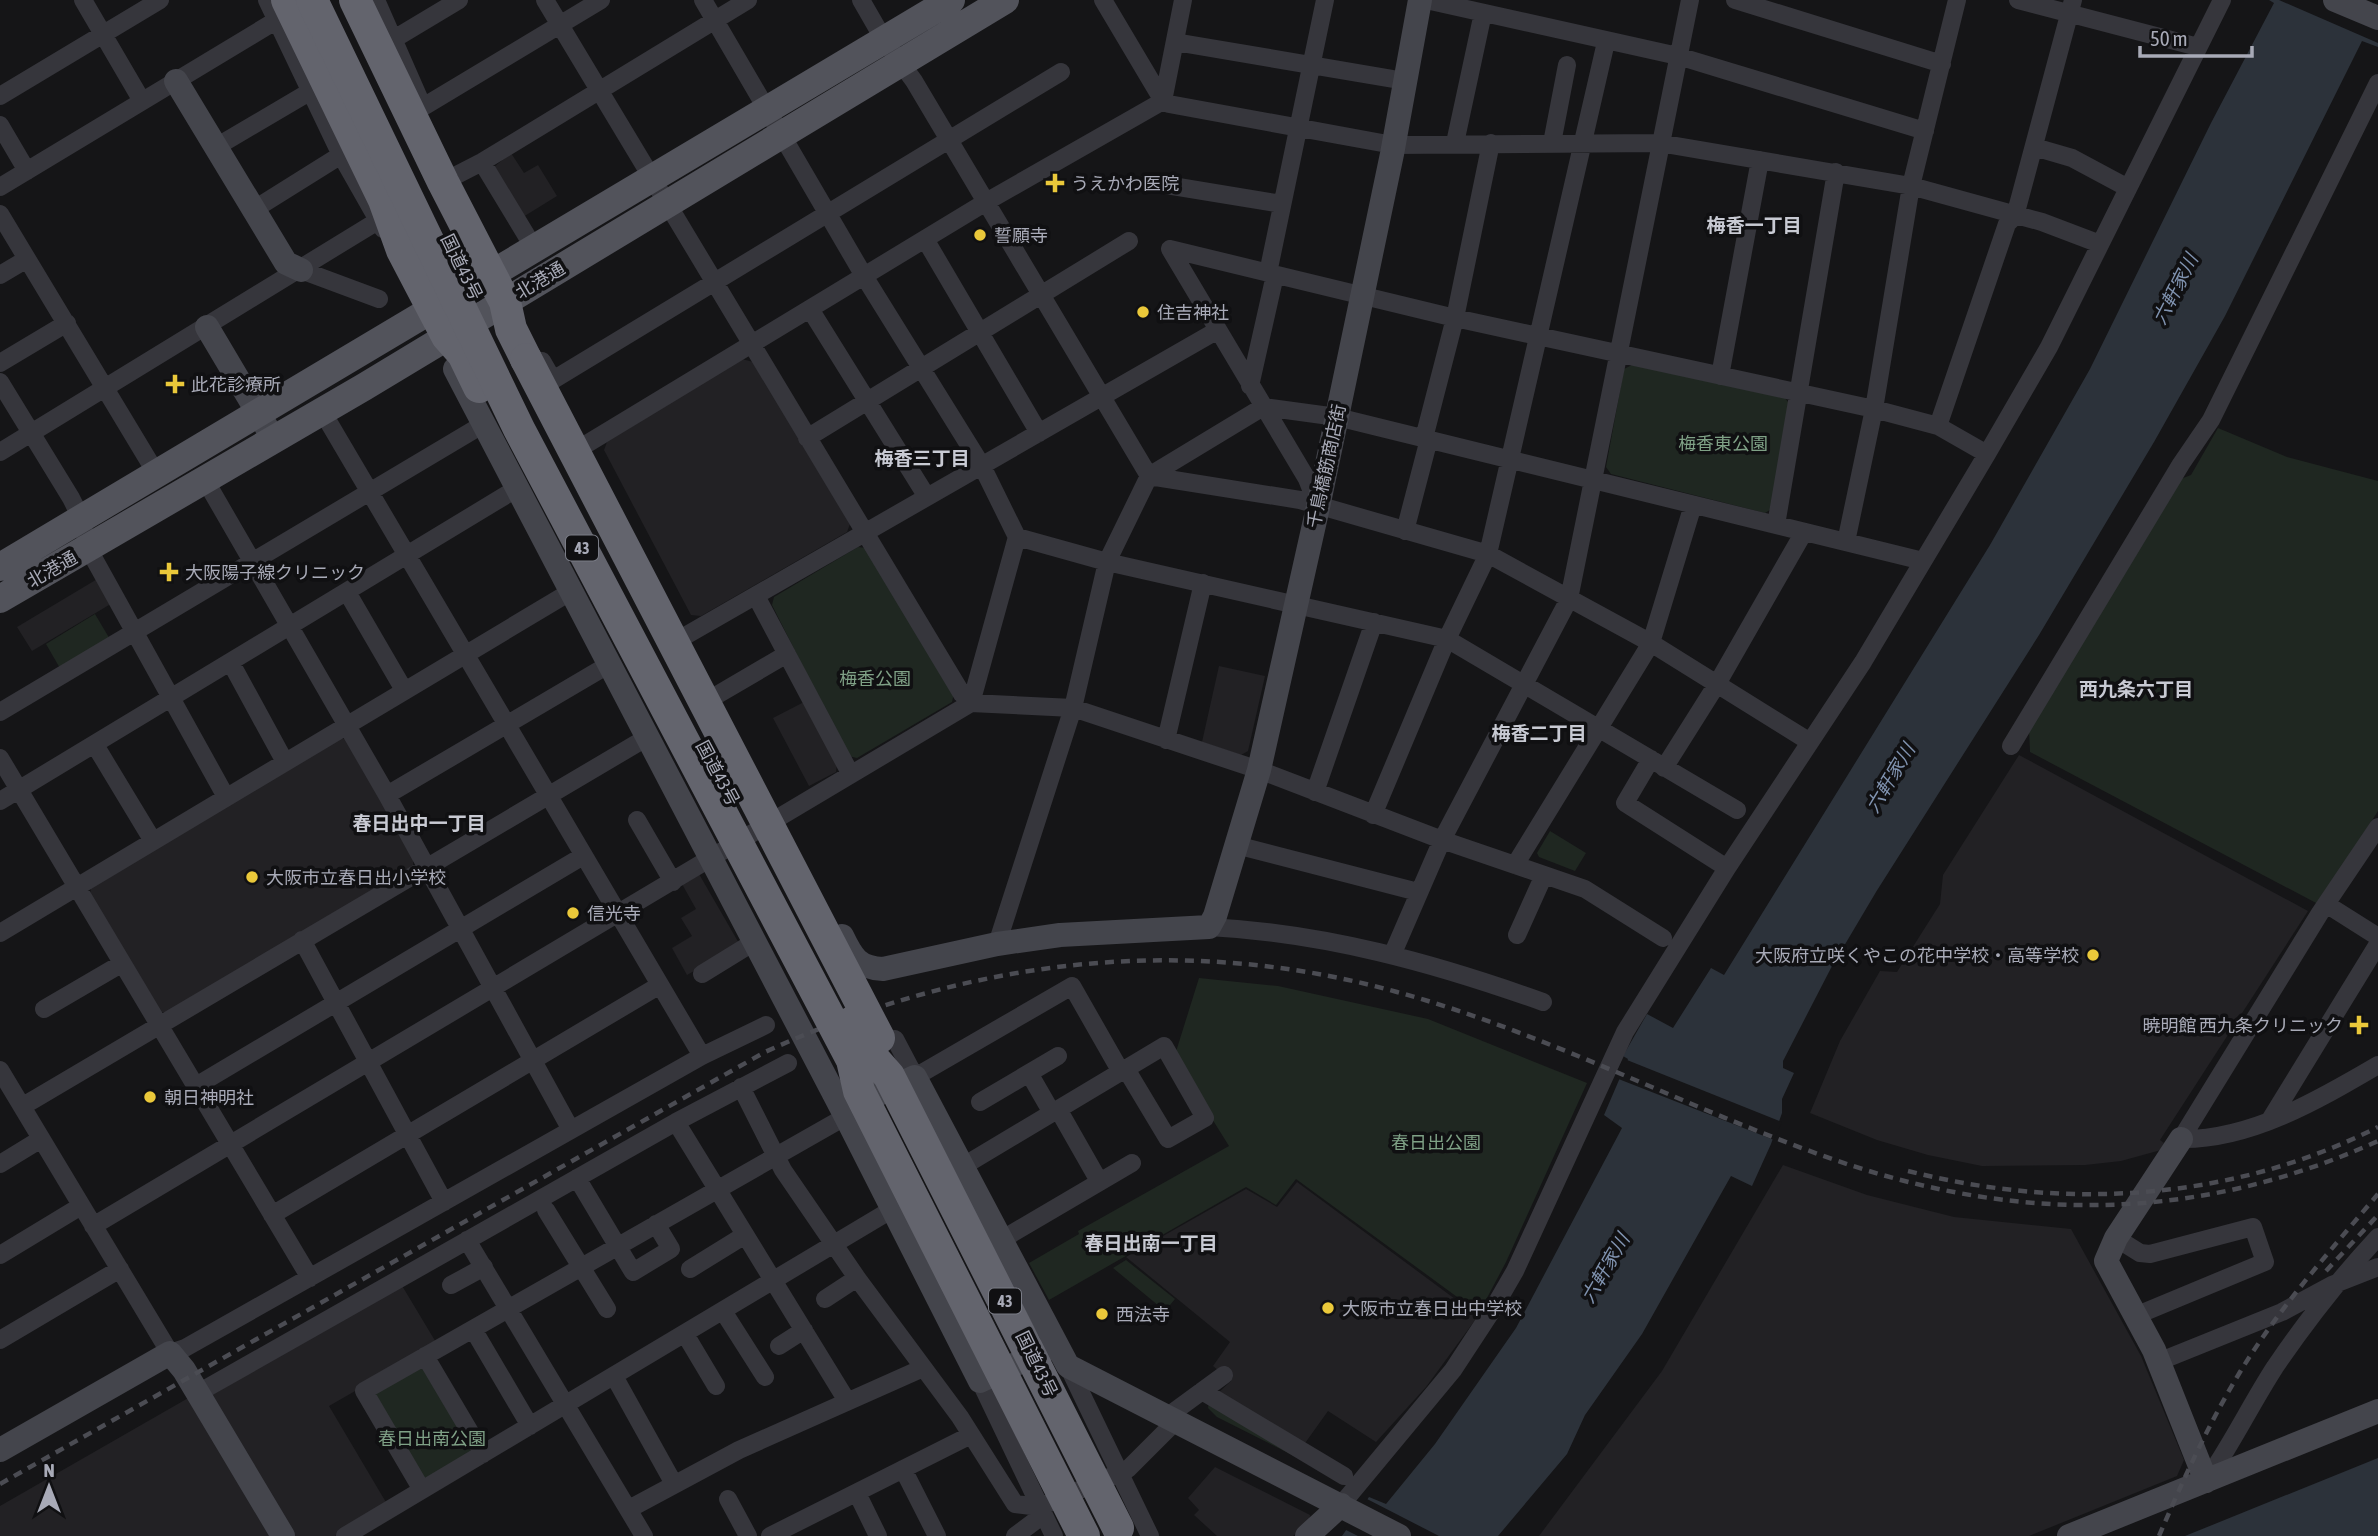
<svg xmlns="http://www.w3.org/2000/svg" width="2378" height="1536" font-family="'Asap Condensed','Noto Sans JP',sans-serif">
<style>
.built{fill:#222124}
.green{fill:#1f2721}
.water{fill:#2c323a}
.pier{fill:#151517}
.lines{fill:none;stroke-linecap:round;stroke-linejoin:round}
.street{stroke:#36363c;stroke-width:18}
.secondary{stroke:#44454c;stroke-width:24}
.primary{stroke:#52535b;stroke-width:28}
.highway{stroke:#63646d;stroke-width:32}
.rail{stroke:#4b4c53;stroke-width:4.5;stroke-dasharray:9 7;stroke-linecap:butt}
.highway-bridge{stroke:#63646d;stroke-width:32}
.poi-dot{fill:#eac83a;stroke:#101012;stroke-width:2.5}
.labels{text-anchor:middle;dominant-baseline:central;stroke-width:7;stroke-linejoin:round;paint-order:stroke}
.shield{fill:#101012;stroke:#7a7c86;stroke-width:2}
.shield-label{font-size:16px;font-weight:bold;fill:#a8aab7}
.poi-label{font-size:18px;fill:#a8aab7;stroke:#101012;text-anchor:start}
.street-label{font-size:18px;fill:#a8aab7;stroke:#101012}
.park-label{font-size:18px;fill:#7fa186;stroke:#101012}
.neighbourhood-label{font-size:19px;font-weight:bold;fill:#c8cad3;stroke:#101012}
.water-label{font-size:19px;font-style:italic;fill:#8093b0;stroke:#101012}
</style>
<rect width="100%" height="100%" fill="#151517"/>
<path class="built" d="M 511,153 L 524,173 L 538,165 L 557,196 L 523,217 L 494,167 Z
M 742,359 L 753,362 L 850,524 L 847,532 L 701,616 L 691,615 L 604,450 L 607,442 Z
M 99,578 L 114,602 L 32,651 L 17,627 Z
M 1219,666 L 1265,676 L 1248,751 L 1241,755 L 1202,742 Z
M 804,702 L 837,764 L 836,772 L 809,786 L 773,718 Z
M 338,738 L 347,739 L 413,858 L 413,866 L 169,1012 L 160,1012 L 90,895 L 91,888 Z
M 2019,755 L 2308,911 L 2160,1140 L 2164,1143 L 2161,1150 L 2121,1161 L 2085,1165 L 1982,1166 L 1928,1155 L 1877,1140 L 1810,1113 L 1840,1041 L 1880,971 L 1897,972 L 1940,904 L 1943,875 Z
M 699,874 L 740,945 L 687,975 L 672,948 L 692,936 L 681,918 L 696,909 L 682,884 Z
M 1783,1165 L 1867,1195 L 1954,1217 L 2071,1229 L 2141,1356 L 2184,1460 L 2177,1476 L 2029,1536 L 1539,1536 L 1662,1371 Z
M 1297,1182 L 1478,1316 L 1426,1387 L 1376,1442 L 1328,1411 L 1303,1446 L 1216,1395 L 1231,1381 L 1213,1366 L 1230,1342 L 1126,1257 L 1246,1189 L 1277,1207 Z
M 401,1284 L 437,1344 L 329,1406 L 387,1504 L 335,1536 L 290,1536 L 212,1395 Z
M 190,1397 L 273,1536 L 0,1536 L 0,1506 Z
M 1215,1467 L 1310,1515 L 1309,1524 L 1293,1536 L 1217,1536 L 1194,1515 L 1199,1510 L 1188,1498 Z"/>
<path class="green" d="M 1632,365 L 1785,398 L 1791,406 L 1773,508 L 1765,513 L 1611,474 L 1606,467 L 1624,369 Z
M 2218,428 L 2287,457 L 2378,481 L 2378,811 L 2318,904 L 2030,752 L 2029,729 L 2178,480 L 2191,475 Z
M 858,547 L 866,548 L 954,693 L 952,702 L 857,758 L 848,756 L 772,605 L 774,597 Z
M 95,614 L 111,641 L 61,670 L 46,644 Z
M 1550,831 L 1586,853 L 1575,871 L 1539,857 L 1537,853 Z
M 1199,978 L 1278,986 L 1428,1019 L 1587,1083 L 1506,1262 L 1479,1313 L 1296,1179 L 1276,1205 L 1246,1187 L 1049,1300 L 1029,1263 L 1079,1234 L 1078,1231 L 1229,1146 L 1174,1058 Z
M 1126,1260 L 1175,1299 L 1165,1311 L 1113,1268 Z
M 422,1365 L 472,1446 L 470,1453 L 429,1478 L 419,1477 L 372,1393 Z
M 1209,1402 L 1298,1458 L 1217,1417 L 1208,1408 Z"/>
<path class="water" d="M 2269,0 L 2378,0 L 2378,47 L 2362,41 L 2225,316 L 2154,442 L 2039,635 L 1876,892 L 1831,968 L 1783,1061 L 1783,1068 L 1794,1073 L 1782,1099 L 1782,1113 L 1771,1144 L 1752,1186 L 1731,1176 L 1642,1334 L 1585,1415 L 1567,1454 L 1498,1536 L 1342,1536 L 1369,1497 L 1386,1504 L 1435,1444 L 1516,1328 L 1622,1128 L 1604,1115 L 1628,1059 L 1623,1056 L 1647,1014 L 1673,1028 L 1711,968 L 1724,975 L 1990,545 L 2090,369 L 2211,123 L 2274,3 Z
M 2378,1458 L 2378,1536 L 2185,1536 Z"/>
<path class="pier" d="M 2279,0 L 2378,0 L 2378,43 Z
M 1622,1058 L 1782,1122 L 1774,1140 L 1616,1078 Z
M 1367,1499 L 1439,1536 L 1358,1536 L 1344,1529 Z"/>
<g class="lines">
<path class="street" d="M 83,0 L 142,101
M 267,0 L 341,155 L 383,229
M 376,0 L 423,107
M 545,0 L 962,694 L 971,703
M 703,0 L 864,276 L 982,466 L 1017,537 L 971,703
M 861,0 L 884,40 L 914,81 L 1149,476
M 1103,0 L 1163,101 L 1169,104 L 1393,145 L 1659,143 L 1911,186 L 2042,222 L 2100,244
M 1426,0 L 1678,56 L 1925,131
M 1735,0 L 1942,64
M 2018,0 L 2198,47
M 394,39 L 459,0
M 1175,42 L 1405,81
M 0,96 L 160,0
M 1163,101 L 1183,0
M 423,107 L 601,0
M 0,125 L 27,171
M 1455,143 L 1483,13
M 1552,143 L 1567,65
M 216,147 L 311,91
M 2034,147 L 2072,158 L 2128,188
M 482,162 L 534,248
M 441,178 L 443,182 L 482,162 L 748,0
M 1148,182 L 1282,204
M 0,187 L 277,20
M 253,210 L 341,155
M 0,214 L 156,473
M 925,239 L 1039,433
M 1170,249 L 1455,318 L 1874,409 L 1938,426 L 1987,454
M 1170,249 L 1307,479 L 1318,507
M 301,270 L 379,299
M 1268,273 L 1325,0
M 0,275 L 27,259
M 810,309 L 927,497
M 542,361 L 553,380 L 1061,72
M 0,363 L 67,323
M 1720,376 L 1760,160
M 0,382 L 71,498 L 81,518 L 88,548 L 226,797
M 1250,386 L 1275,275
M 322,411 L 702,1056
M 1938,426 L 2007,224 L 2015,216 L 2073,0
M 807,438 L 1129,241
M 1424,438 L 1455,318 L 1491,143
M 585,445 L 986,202 L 1163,101
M 0,452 L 376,222
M 1149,476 L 1300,500 L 1488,554 L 1651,643 L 1810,742
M 204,478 L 387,795 L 571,1130
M 1776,525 L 1836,172
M 1405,531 L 1429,439
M 1017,537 L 1107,562 L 1447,639 L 1737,810
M 1846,542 L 1874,409 L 1911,186 L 1957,0
M 347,592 L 404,690
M 756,596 L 850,773
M 685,636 L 1218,330
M 231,663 L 285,762
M 717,695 L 787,654
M 0,712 L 482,425
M 1166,740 L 1203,583
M 95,745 L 153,841
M 2011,746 L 2181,464 L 2211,420 L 2378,83
M 0,758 L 310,1278
M 1651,759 L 1625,803 L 1727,868
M 1664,768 L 1717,684 L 1804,532
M 1315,792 L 1374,622
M 387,795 L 608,665
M 0,801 L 516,489
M 1373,815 L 1447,639 L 1488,554 L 1606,42
M 637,820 L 673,882
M 1236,845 L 1418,892
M 1515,865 L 1651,643 L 1693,505
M 2326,904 L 2378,937
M 1209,927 C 1325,933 1434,963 1543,1002
M 0,933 L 570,592
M 1517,935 L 1544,875
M 302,940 L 444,1202
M 997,944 L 1073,708 L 1107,562 L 1149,476 L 1263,407 L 1337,417 L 1923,561
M 1393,953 L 1442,840 L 1569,599 L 1690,0
M 702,974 L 754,942
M 44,1009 L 121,964
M 895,1039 L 915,1077 L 1072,986 L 1121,1072
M 0,1070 L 170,1353 L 185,1348 L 702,1056 L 766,1025
M 1029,1073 L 1052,1113
M 196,1086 L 583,856
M 741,1087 L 783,1170 L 857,1278 L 960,1417 L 1015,1504 L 1040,1507 L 1128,1469 L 1176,1421
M 980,1102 L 1058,1056
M 23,1106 L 646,738
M 1058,1109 L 1099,1181
M 2270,1120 L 2378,944
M 676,1122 L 847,1401
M 2181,1139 L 2320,913 L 2378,827
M 2181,1139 C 2251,1140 2320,1099 2378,1065
M 0,1164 L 41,1139
M 955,1171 L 1164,1046 L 1205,1118 L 1168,1139 L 1126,1069
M 577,1178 L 633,1272 L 671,1249 L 656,1224
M 546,1210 L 607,1309
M 272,1215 L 660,985
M 93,1226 L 971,703 L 1073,708 L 1259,770 L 1442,840 L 1585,889 L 1663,938
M 2116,1238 L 2140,1253 L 2150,1254 L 2253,1227 L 2265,1262 L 2135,1316
M 467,1240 L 644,1536
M 1001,1240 L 1132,1163
M 0,1255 L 81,1206
M 690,1269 L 745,1235
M 451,1285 L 484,1267
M 825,1299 L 857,1278
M 723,1311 L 765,1377
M 473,1329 L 530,1426
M 685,1334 L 716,1386
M 0,1340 L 120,1269
M 779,1346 L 804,1330
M 425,1356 L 483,1454
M 2158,1362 L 2282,1312 L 2332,1285 L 2378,1267
M 1068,1366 L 1150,1536
M 614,1376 L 674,1484
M 980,1381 L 1054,1536
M 1202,1391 L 1344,1476
M 198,1393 L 676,1122 L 788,1063
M 1168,1416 L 1224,1375
M 903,1469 L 937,1536
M 2206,1481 C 2232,1444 2251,1404 2275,1367 C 2307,1320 2340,1278 2378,1237
M 422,1490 L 364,1391 L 836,1122
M 857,1493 L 878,1536
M 728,1499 L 748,1536
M 1341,1505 L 1453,1370 L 1493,1309 L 1515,1271 L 1625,1032 L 1727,868 L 1863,662 L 1987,454 L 2049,347 L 2222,0
M 629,1509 L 739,1450 L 923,1368
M 345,1536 L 901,1204
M 770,1536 L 971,1435
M 1015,1536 L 1035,1521 L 1040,1507"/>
<path class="secondary" d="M 2335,0 L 2378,18
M 176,81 L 286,263 L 301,270
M 207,327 L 273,438
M 455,369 L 843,1111 L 980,1381 L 1056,1345
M 842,936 C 852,957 858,968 883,969 L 997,944 L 1060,935 L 1209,927 L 1215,916 L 1259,770 L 1318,507 L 1392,154 L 1420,0
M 848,1108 L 915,1077 L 1068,1366 L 1399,1536
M 2181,1139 L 2116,1238 L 2106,1261 L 2154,1350 L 2206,1481
M 0,1450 L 170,1353 L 184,1370 L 283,1536
M 1307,1536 L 1341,1505
M 2069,1536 L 2378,1411"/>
<path class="primary" d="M 0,567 L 951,0
M 0,599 L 364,387 L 1005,0"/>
<path class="highway" d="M 287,0 L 384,200 L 402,250 L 447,336 L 463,354 L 479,387
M 355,0 L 443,182 L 505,302 L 511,329 L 526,359"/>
<path class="rail" d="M 1908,1171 C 2065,1211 2232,1201 2378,1127
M 2326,1271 L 2378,1215
M 0,1484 L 765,1052 C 966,960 1181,932 1397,992 C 1554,1035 1698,1115 1853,1166 C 2032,1224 2206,1219 2378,1141
M 2159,1536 C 2183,1480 2208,1425 2240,1372 C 2279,1308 2330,1251 2378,1194"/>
<path class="highway-bridge" d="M 312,0 L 519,429 L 852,1060 L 859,1091 L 1084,1536
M 526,359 L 879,1038
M 852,1022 L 868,1052 L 889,1076 L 1118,1528"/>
</g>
<g class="poi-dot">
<path d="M1051.5 172.5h7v7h7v7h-7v7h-7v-7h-7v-7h7z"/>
<circle cx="980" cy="235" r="7"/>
<circle cx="1143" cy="312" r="7"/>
<path d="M171.5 373.5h7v7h7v7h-7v7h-7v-7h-7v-7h7z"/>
<path d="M165.5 561.5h7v7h7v7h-7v7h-7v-7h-7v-7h7z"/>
<circle cx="252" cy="877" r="7"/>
<circle cx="573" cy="913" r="7"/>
<circle cx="2093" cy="955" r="7"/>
<path d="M2355.5 1014.5h7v7h7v7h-7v7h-7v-7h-7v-7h7z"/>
<circle cx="150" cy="1097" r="7"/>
<circle cx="1328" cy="1308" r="7"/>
<circle cx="1102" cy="1314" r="7"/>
</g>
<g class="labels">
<g class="shield">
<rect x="566" y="535.5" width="32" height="25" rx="5"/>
<rect x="989" y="1288.5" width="32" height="25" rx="5"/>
</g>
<g class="shield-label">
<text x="582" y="548">43</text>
<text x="1005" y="1301">43</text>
</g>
<g class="poi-label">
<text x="1071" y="183">うえかわ医院</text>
<text x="994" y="235">誓願寺</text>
<text x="1157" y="312">住吉神社</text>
<text x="191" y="384">此花診療所</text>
<text x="185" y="572">大阪陽子線クリニック</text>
<text x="266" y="877">大阪市立春日出小学校</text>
<text x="587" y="913">信光寺</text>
<text x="2079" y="955" text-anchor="end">大阪府立咲くやこの花中学校・高等学校</text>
<text x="2343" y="1025" text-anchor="end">暁明館 西九条クリニック</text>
<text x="164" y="1097">朝日神明社</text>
<text x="1342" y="1308">大阪市立春日出中学校</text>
<text x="1116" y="1314">西法寺</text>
</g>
<g class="street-label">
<text transform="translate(462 267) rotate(64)">国道43号</text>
<text transform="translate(540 280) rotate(-31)">北港通</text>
<text transform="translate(1326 466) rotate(-78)">千鳥橋筋商店街</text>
<text transform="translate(52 569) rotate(-30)">北港通</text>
<text transform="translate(718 773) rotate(62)">国道43号</text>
<text transform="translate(1037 1364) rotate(64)">国道43号</text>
</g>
<g class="park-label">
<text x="1723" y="443">梅香東公園</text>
<text x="875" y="678">梅香公園</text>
<text x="1436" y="1142">春日出公園</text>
<text x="432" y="1438">春日出南公園</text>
</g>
<g class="neighbourhood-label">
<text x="1754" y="225">梅香一丁目</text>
<text x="922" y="458">梅香三丁目</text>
<text x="2136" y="689">西九条六丁目</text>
<text x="1539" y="733">梅香二丁目</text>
<text x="419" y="823">春日出中一丁目</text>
<text x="1151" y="1243">春日出南一丁目</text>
</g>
<g class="water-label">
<text transform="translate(2175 289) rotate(-63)">六軒家川</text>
<text transform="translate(1890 778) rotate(-59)">六軒家川</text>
<text transform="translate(1605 1268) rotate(-60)">六軒家川</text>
</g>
</g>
<g transform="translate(49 1487)" stroke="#101012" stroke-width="5" paint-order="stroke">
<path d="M0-5L12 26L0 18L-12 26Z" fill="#a8aab7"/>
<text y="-10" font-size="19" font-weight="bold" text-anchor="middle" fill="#a8aab7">N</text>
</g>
<path d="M2140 46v10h112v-10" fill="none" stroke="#a8aab7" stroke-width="3.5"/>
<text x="2150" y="46" font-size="21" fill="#a8aab7" stroke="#101012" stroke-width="5" paint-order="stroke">50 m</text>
</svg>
